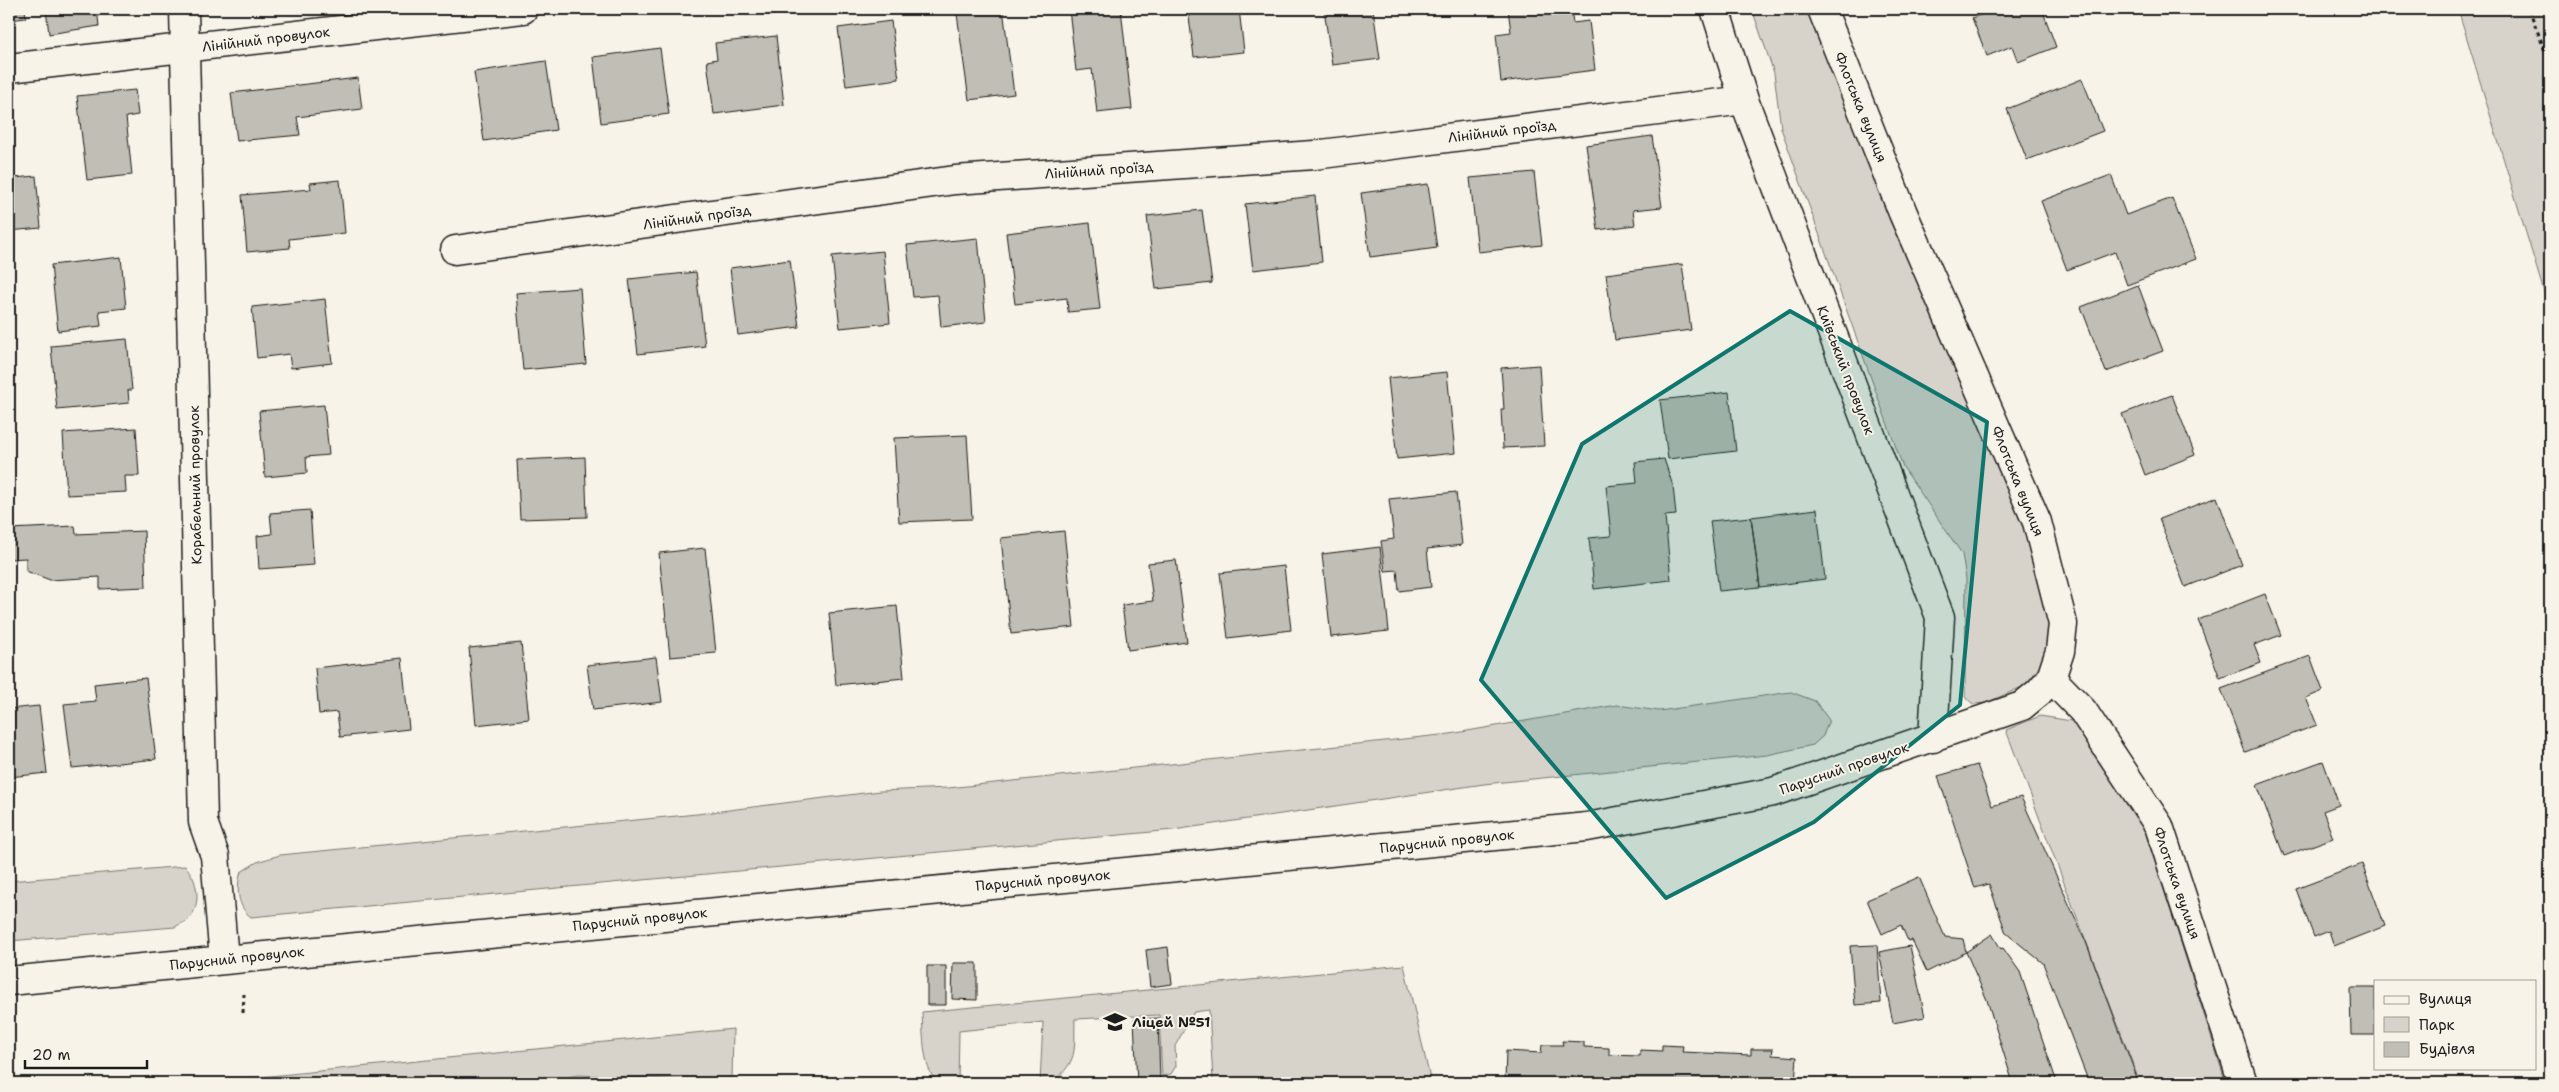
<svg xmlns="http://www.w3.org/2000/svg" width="2559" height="1092" font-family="'Shantell Sans',sans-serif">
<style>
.green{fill:#d7d3cb;stroke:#7a7874}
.building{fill:#c0beb5;stroke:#1c1c1c}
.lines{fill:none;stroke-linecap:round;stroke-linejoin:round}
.minor-casing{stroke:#1c1c1c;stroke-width:31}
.path{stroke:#1c1c1c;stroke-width:3;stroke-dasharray:4 4;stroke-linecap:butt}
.minor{stroke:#f7f3e8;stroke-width:28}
.marked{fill:#0f766e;fill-opacity:0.2;stroke:#0f766e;stroke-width:4;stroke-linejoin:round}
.labels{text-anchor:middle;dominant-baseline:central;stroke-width:4;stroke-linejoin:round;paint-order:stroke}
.street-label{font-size:14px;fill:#1c1c1c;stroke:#f7f3e8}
.poi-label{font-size:14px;font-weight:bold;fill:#1c1c1c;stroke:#f7f3e8;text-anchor:start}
</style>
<rect width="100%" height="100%" fill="#f7f3e8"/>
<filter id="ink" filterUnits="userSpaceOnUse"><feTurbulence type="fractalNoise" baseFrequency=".02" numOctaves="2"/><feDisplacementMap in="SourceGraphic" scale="10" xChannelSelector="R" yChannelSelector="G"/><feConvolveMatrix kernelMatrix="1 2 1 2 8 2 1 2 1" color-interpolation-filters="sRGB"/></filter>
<g filter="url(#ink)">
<path class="green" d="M 1752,9 L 1810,9 L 1962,367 L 2038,564 L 2052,624 L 2047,658 L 2024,686 L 1986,703 L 1973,704 L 1965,697 L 1966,579 L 1962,554 L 1903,467 L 1781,128 L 1774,73 Z
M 2458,9 L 2550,9 L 2550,312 Z
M 1791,692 L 1815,701 L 1829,720 L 1823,736 L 1813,745 L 1767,755 L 1484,784 L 1173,830 L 251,917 C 237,907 236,887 241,872 L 257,862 L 280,855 L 697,814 L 880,791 L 948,788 L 1450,734 L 1617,705 L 1659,711 Z
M 2040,716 L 2078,722 L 2121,781 L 2146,834 L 2226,1083 L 2140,1083 L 2006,730 Z
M 185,866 C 198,879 202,904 189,919 C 186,922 179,924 175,927 L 9,941 L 9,881 Z
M 1404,965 L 1431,1083 L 1198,1083 L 1213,1080 L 1209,1010 L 1194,1012 L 1175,1046 L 1176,1066 L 1171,1074 L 1162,1076 L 1159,1015 L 1075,1019 C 1074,1051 1079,1060 1052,1083 L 1040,1083 L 1043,1022 L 959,1031 L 958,1083 C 953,1083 946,1084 941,1083 C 922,1078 923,1028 922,1012 Z
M 733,1029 L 732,1082 L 578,1075 L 538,1083 L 221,1083 L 221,1081 Z"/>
<path class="building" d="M 9,9 L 25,9 L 26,18 L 9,20 Z
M 46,9 L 97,9 L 99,26 L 49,34 Z
M 1003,9 L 1014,94 L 969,100 L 957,14 Z
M 1069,9 L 1121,9 L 1132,109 L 1097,113 L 1092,69 L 1076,71 Z
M 1188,9 L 1239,9 L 1244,52 L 1194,57 Z
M 1324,9 L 1373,9 L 1380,59 L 1332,65 Z
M 1508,9 L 1571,9 L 1573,23 L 1589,21 L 1595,70 L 1501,82 L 1496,34 L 1511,32 Z
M 1996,9 L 2042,9 L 2056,47 L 2018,62 L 2012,46 L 1987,56 L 1972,18 Z
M 891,21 L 899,79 L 846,86 L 838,28 Z
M 776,36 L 784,105 L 714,114 L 707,61 L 717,59 L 715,43 Z
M 660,48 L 669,114 L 601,123 L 593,57 Z
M 546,61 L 556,130 L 484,141 L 474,72 Z
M 358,78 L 362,109 L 297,117 L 300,135 L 237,141 L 231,93 Z
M 2082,79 L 2103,131 L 2027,160 L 2007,109 Z
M 135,90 L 138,115 L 126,117 L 132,175 L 87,180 L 77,96 Z
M 1652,136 L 1662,207 L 1633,210 L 1635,225 L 1598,230 L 1586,145 Z
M 13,163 L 14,178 L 36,176 L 41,228 L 9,231 L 9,164 Z
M 1534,172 L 1542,245 L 1478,252 L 1470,178 Z
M 2111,175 L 2126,215 L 2172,198 L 2196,259 L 2127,285 L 2115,252 L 2067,270 L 2041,201 Z
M 340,180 L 345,233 L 289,239 L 290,248 L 247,252 L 242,195 L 311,189 L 310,183 Z
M 1428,184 L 1437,248 L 1370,257 L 1361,193 Z
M 1315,196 L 1322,262 L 1253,270 L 1245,204 Z
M 1202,210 L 1212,283 L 1156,289 L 1147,216 Z
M 1090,223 L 1100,309 L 1068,312 L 1067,298 L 1015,304 L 1006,233 Z
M 978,238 L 986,322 L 941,327 L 938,295 L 913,297 L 907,245 Z
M 883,251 L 890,323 L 840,328 L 832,256 Z
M 121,257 L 126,308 L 99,311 L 101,326 L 58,331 L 51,265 Z
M 790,260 L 799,327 L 738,335 L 730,268 Z
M 1682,264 L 1691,330 L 1615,340 L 1606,274 Z
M 696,272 L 705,346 L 638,354 L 629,279 Z
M 2138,285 L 2163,351 L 2106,372 L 2081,307 Z
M 580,288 L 586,364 L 523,370 L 516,293 Z
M 325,299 L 332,363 L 291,368 L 289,354 L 257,358 L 252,307 Z
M 127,339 L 132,390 L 128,390 L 129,403 L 57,410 L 51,346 Z
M 1539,365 L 1544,446 L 1503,448 L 1501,409 L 1504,409 L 1501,368 Z
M 1447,372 L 1455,453 L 1397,459 L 1388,378 Z
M 1729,392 L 1736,451 L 1668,459 L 1660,400 Z
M 2172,395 L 2195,455 L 2145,475 L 2122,414 Z
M 324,405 L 329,455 L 306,457 L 307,473 L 265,477 L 259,411 Z
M 136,428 L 139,476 L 125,476 L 126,492 L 67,495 L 63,433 Z
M 967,435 L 972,519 L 899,522 L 894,438 Z
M 585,457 L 587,517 L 520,519 L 517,460 Z
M 1664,459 L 1673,486 L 1676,515 L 1665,516 L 1671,580 L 1594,589 L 1589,538 L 1611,536 L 1606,486 L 1637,483 L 1635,462 Z
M 1456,492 L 1462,545 L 1427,549 L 1431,587 L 1399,591 L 1397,570 L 1385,571 L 1381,541 L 1394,539 L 1389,499 Z
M 2217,497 L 2242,565 L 2185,587 L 2159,519 Z
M 1817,509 L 1825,579 L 1760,587 L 1751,517 Z
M 310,510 L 314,565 L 259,569 L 257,536 L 272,534 L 270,513 Z
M 1751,517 L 1760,587 L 1719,591 L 1710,521 Z
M 75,526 L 76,534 L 144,531 L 146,587 L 100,589 L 100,577 L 50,580 L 26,571 L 26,558 L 9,559 L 9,529 Z
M 1064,531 L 1074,627 L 1011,634 L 1001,538 Z
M 1380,547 L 1389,631 L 1331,637 L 1322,554 Z
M 705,548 L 716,653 L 670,657 L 659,553 Z
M 1176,560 L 1187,642 L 1128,650 L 1122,605 L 1153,601 L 1148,563 Z
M 1284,566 L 1291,630 L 1228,638 L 1220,573 Z
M 2265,594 L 2281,635 L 2254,645 L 2261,663 L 2220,678 L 2198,620 Z
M 897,606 L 904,678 L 836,685 L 829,613 Z
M 521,643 L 529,719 L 476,725 L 469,648 Z
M 2310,656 L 2323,691 L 2306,698 L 2317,725 L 2245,752 L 2221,689 Z
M 656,657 L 662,702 L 593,710 L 587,665 Z
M 402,658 L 409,729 L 340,737 L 337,712 L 319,714 L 315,668 Z
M 146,678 L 156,759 L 72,768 L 64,704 L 96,701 L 94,684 Z
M 39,706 L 47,773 L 9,777 L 9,709 Z
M 2323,761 L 2339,805 L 2323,811 L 2333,838 L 2284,856 L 2257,785 Z
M 1977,765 L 1992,806 L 2021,797 L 2086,942 L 2139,1083 L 2089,1083 L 2043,963 L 2006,933 L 1989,884 L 1975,888 L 1938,776 Z
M 2362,864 L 2385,926 L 2334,946 L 2329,931 L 2314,937 L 2296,889 Z
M 1919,877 L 1945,937 L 1963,939 L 1966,952 L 1927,972 L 1912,940 L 1908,941 L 1901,925 L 1882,934 L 1867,900 Z
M 1992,934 L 2001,949 L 2003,948 L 2020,972 L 2057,1083 L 2013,1083 L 1987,1000 L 1966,952 Z
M 1877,945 L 1881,1003 L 1855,1005 L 1850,946 Z
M 1910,946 L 1925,1017 L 1893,1023 L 1879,952 Z
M 1168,947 L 1172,984 L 1150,987 L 1146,950 Z
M 953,963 L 977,963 L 977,1000 L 952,999 Z
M 927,966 L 946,966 L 946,1005 L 927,1005 Z
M 2350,987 L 2375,987 L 2375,1035 L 2351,1035 Z
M 1158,1018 L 1160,1082 L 1137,1083 L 1134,1019 Z
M 1562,1041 L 1584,1042 L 1584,1047 L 1609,1048 L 1609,1055 L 1640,1056 L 1640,1050 L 1662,1051 L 1662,1045 L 1683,1046 L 1682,1052 L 1751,1055 L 1751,1049 L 1773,1049 L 1772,1055 L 1797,1057 L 1795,1083 L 1505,1083 L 1506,1051 L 1541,1053 L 1542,1045 L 1563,1045 Z"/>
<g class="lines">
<defs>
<path id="minor" d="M 184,9 L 203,822 L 215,856 L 224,959
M 1715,9 L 1744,100 L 1940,617 L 1933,738
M 9,68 L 523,9
M 455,250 L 955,180 L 1314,155 L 1744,100
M 2051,678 L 2083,711 L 2159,826 L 2243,1083
M 9,981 L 1587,827 L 1773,792 L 2022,706 L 2039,692 L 2051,678 L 2060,651 L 2063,624 L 2037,522 L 1903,213 L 1822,9"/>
</defs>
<use href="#minor" class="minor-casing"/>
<path class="path" d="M 2529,9 L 2550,64
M 243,1013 L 244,994"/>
<use href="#minor" class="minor"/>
</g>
</g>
<path class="marked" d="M 1790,311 L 1987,422 L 1960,705 L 1814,822 L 1666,898 L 1481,680 L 1582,444 Z"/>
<defs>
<symbol id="school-bare" viewBox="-9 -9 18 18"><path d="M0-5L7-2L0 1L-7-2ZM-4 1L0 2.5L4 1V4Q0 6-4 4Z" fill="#1c1c1c" stroke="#f7f3e8" stroke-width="2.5" paint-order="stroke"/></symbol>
</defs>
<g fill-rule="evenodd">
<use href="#school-bare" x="1099" y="1006" width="32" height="32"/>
</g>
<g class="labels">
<g class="street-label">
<text transform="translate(266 39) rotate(-7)">Лінійний провулок</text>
<text transform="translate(1861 107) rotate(68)">Флотська вулиця</text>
<text transform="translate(1502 131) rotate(-7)">Лінійний проїзд</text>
<text transform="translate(1099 170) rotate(-4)">Лінійний проїзд</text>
<text transform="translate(697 217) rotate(-8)">Лінійний проїзд</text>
<text transform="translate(1846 370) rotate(69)">Київський провулок</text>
<text transform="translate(2018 481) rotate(68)">Флотська вулиця</text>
<text transform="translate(195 485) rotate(-91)">Корабельний провулок</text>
<text transform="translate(1844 768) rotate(-19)">Парусний провулок</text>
<text transform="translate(1447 841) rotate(-6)">Парусний провулок</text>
<text transform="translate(1043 880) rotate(-5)">Парусний провулок</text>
<text transform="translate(2177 883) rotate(71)">Флотська вулиця</text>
<text transform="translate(640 919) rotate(-6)">Парусний провулок</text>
<text transform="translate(237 958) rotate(-6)">Парусний провулок</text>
</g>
<g class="poi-label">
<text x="1132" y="1022">Ліцей №51</text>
</g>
</g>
<rect width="2559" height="1092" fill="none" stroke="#f7f3e8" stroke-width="30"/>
<rect x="15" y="15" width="2529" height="1062" fill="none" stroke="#1c1c1c" stroke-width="2" filter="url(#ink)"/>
<rect x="2374" y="980" width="162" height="90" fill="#f7f3e8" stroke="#9f9d96"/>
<rect x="2384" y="996" width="25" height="8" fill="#f7f3e8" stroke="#9f9d96"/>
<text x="2419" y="1004" font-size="15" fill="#1c1c1c">Вулиця</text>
<rect x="2384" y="1017" width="25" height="15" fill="#d7d3cb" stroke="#9f9d96"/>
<text x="2419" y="1030" font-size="15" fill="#1c1c1c">Парк</text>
<rect x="2384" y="1042" width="25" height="15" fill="#c0beb5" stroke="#9f9d96"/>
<text x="2419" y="1054" font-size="15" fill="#1c1c1c">Будівля</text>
<path d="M25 1060v8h122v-8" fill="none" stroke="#1c1c1c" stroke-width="2.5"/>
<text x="32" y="1060" font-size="15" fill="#1c1c1c" stroke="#f7f3e8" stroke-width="4" paint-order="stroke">20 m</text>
</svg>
